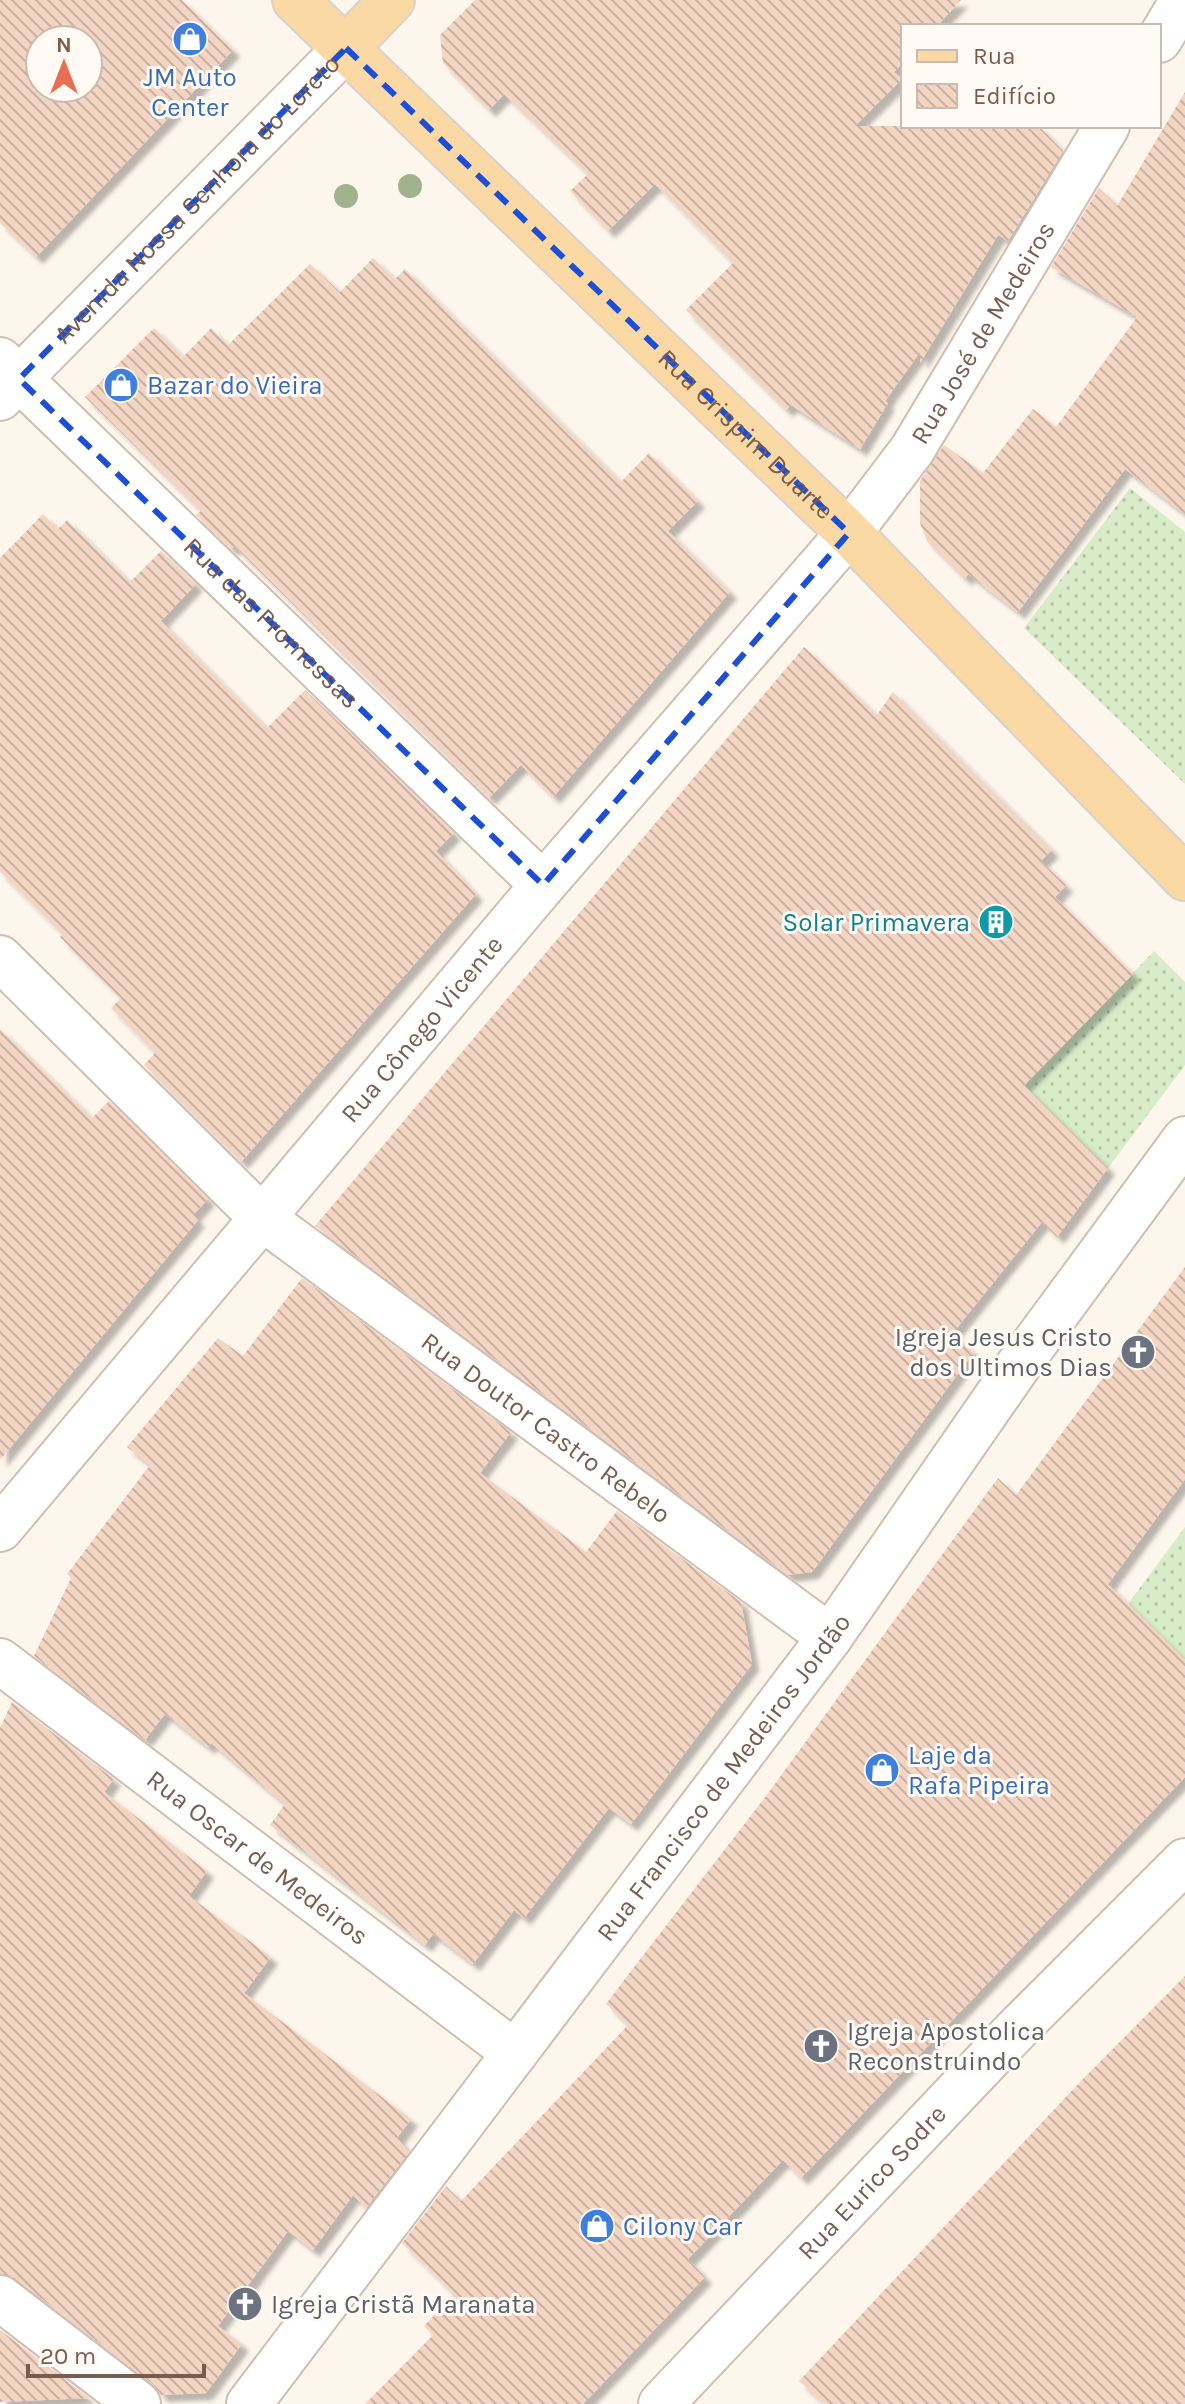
<svg xmlns="http://www.w3.org/2000/svg" width="1185" height="2404" font-family="Karla,sans-serif">
<style>
.garden{fill:url(#garden-dots)}
.building{fill:url(#building-back-hatch);fill-rule:evenodd;filter:url(#shadow)}
.lines{fill:none;stroke-linecap:round;stroke-linejoin:round}
.minor-casing{stroke:#d1beb0;stroke-width:48}
.major-casing{stroke:#dad1cd;stroke-width:48}
.minor{stroke:#fff;stroke-width:44}
.major{stroke:#fbd9a5;stroke-width:44}
.tree{fill:#a0b28e}
.marked{fill:none;stroke:#1d4ed8;stroke-width:6;stroke-dasharray:16 10;stroke-linejoin:round}
.labels{text-anchor:middle;dominant-baseline:central;stroke-width:6;stroke-linejoin:round;paint-order:stroke}
.shop-label{font-size:26px;fill:#366cbe;stroke:#fffaf3;text-anchor:start}
.street-label{font-size:26px;fill:#7a5c4d;stroke:#fffaf3}
.culture-label{font-size:26px;fill:#0d838f;stroke:#fffaf3;text-anchor:end}
.worship-label{font-size:26px;fill:#5b616d;stroke:#fffaf3;text-anchor:start}
</style>
<defs>
<pattern id="garden-dots" width="8" height="8" patternUnits="userSpaceOnUse" patternTransform="scale(2)"><rect width="8" height="8" fill="#d8ecc9"/><path d="M2 2h.1M6 6h.1" fill="none" stroke="#b4c2a5" stroke-width="1.8" stroke-linecap="round"/></pattern>
<pattern id="building-back-hatch" width="6" height="6" patternUnits="userSpaceOnUse" patternTransform="scale(2)"><rect width="6" height="6" fill="#f3d5c3"/><path d="M-1 5l2 2M0 0l6 6M5-1l2 2" fill="none" stroke="#cab0a1"/></pattern>
<filter id="shadow"><feDropShadow dx="7" dy="7" stdDeviation="2" flood-color="#0004"/></filter>
</defs>
<rect width="100%" height="100%" fill="#fdf6ec"/>
<path class="garden" d="M 1130,488 L 1185,532 L 1185,784 L 1024,628 Z
M 1154,951 L 1185,982 L 1185,1065 L 1108,1168 L 1025,1086 Z
M 1185,1527 L 1185,1660 L 1128,1604 Z"/>
<path class="building" d="M 0,0 L 182,0 L 233,50 L 36,257 L 0,223 ZM 40,40 L 88,40 L 88,88 L 40,88 Z
M 475,0 L 961,0 L 937,26 L 903,26 L 903,63 L 894,72 L 902,79 L 855,126 L 1039,126 L 1063,151 L 1008,241 L 998,235 L 920,363 L 920,352 L 885,401 L 888,403 L 860,449 L 791,405 L 786,410 L 686,310 L 733,263 L 655,184 L 608,231 L 570,191 L 588,174 L 504,94 L 489,110 L 443,63 L 440,35 Z
M 1185,92 L 1185,514 L 1125,469 L 1018,612 L 968,574 L 965,579 L 927,541 L 920,523 L 920,481 L 944,445 L 983,473 L 1033,409 L 1056,427 L 1137,317 L 1051,267 L 1099,188 L 1117,206 Z
M 373,258 L 395,279 L 405,269 L 621,482 L 649,453 L 698,501 L 668,531 L 730,592 L 553,797 L 521,765 L 489,798 L 234,546 L 231,549 L 196,515 L 201,511 L 85,397 L 154,328 L 183,357 L 211,328 L 228,345 L 310,264 L 340,292 Z
M 43,514 L 58,529 L 67,520 L 130,582 L 161,551 L 196,584 L 161,621 L 267,728 L 305,690 L 454,833 L 436,851 L 476,894 L 241,1162 L 144,1065 L 155,1053 L 111,1008 L 121,998 L 60,937 L 63,934 L 0,872 L 0,558 Z
M 804,647 L 877,715 L 893,692 L 1052,850 L 1041,861 L 1066,885 L 1055,897 L 1133,974 L 1024,1085 L 1108,1168 L 1057,1237 L 1042,1222 L 952,1334 L 974,1352 L 812,1572 L 788,1575 L 315,1226 Z
M 0,1029 L 92,1118 L 109,1101 L 208,1199 L 193,1215 L 198,1220 L 0,1460 Z
M 1185,1267 L 1185,1479 L 1108,1584 L 1185,1660 L 1185,1777 L 801,2178 L 783,2160 L 688,2259 L 705,2277 L 583,2404 L 365,2404 L 433,2335 L 424,2326 L 454,2294 L 402,2243 L 446,2186 L 461,2201 L 628,2025 L 606,2004 L 618,1988 L 766,1796 L 998,1478 L 1016,1495 Z
M 302,1278 L 511,1432 L 480,1473 L 586,1552 L 617,1511 L 741,1602 L 752,1664 L 631,1824 L 609,1808 L 524,1918 L 514,1910 L 473,1964 L 433,1934 L 425,1945 L 270,1825 L 285,1804 L 211,1743 L 208,1747 L 165,1714 L 145,1740 L 34,1656 L 71,1578 L 67,1574 L 150,1465 L 127,1447 L 218,1338 L 243,1356 Z
M 12,1702 L 114,1779 L 104,1792 L 207,1871 L 189,1896 L 271,1957 L 244,1993 L 411,2119 L 397,2138 L 410,2151 L 366,2208 L 353,2195 L 313,2250 L 288,2231 L 218,2326 L 242,2344 L 206,2393 L 161,2395 L 153,2384 L 15,2278 L 0,2274 L 0,1728 Z
M 1185,1976 L 1185,2404 L 824,2404 L 799,2381 L 1079,2083 Z
M 0,2330 L 89,2398 L 0,2402 Z"/>
<g class="lines">
<defs>
<g id="minor">
<path d="M 1159,40 L 1183,0"/>
<path id="s1" d="M 0,360 L 543,885"/>
<path id="s2" d="M 0,398 L 346,48"/>
<path id="s3" d="M 0,958 L 261,1217 L 830,1637"/>
<path id="s4" d="M 0,1529 L 543,885 L 849,533 L 912,450 L 1107,126"/>
<path id="s5" d="M 0,1661 L 515,2053"/>
<path d="M 0,2298 L 138,2404"/>
<path id="s6" d="M 249,2404 L 830,1637 L 1020,1363 L 1185,1139"/>
<path id="s7" d="M 661,2404 L 1016,2030 L 1185,1861"/>
</g>
<g id="major">
<path id="s8" d="M 295,0 L 849,533 L 1185,878"/>
<path d="M 346,48 L 392,0"/>
</g>
</defs>
<use href="#minor" class="minor-casing"/>
<use href="#major" class="major-casing"/>
<use href="#minor" class="minor"/>
<use href="#major" class="major"/>
</g>
<g class="tree">
<circle cx="410" cy="186" r="12"/>
<circle cx="346" cy="196" r="12"/>
</g>
<path class="marked" d="M 346,48 L 849,533 L 543,885 L 19,379 Z"/>
<defs>
<symbol id="shop-disc" viewBox="-11 -11 22 22"><circle r="9.5" fill="#3f7fe0" stroke="#fffaf3"/><path d="M-5-2.5h2.3a2.7 3.5 0 0 1 5.4 0H5L5.5 6h-11ZM-1.5-2.5h3a1.5 2.3 0 0 0-3 0Z" fill="#fff"/></symbol>
<symbol id="building-disc" viewBox="-11 -11 22 22"><circle r="9.5" fill="#0f9aa8" stroke="#fffaf3"/><path d="M-4-6H4V6H1V3H-1V6H-4ZM-2.5-4.3h1.7v1.8h-1.7ZM.8-4.3h1.7v1.8H.8ZM-2.5-1h1.7V.8h-1.7ZM.8-1h1.7V.8H.8Z" fill="#fff"/></symbol>
<symbol id="church-disc" viewBox="-11 -11 22 22"><circle r="9.5" fill="#6b7280" stroke="#fffaf3"/><path d="M-1.2-6h2.4v3.5h3.3v2.4h-3.3V6h-2.4V-.1h-3.3v-2.4h3.3Z" fill="#fff"/></symbol>
</defs>
<g fill-rule="evenodd">
<use href="#shop-disc" x="170" y="19" width="40" height="40"/>
<use href="#shop-disc" x="101" y="365" width="40" height="40"/>
<use href="#building-disc" x="976" y="902" width="40" height="40"/>
<use href="#church-disc" x="1118" y="1332" width="40" height="40"/>
<use href="#shop-disc" x="862" y="1750" width="40" height="40"/>
<use href="#church-disc" x="801" y="2026" width="40" height="40"/>
<use href="#shop-disc" x="577" y="2206" width="40" height="40"/>
<use href="#church-disc" x="225" y="2284" width="40" height="40"/>
</g>
<g class="labels">
<g class="shop-label">
<text x="190" y="77" text-anchor="middle">JM Auto<tspan x="190" dy="30">Center</tspan></text>
<text x="147" y="385">Bazar do Vieira</text>
<text x="908" y="1755">Laje da<tspan x="908" dy="30">Rafa Pipeira</tspan></text>
<text x="623" y="2226">Cilony Car</text>
</g>
<g class="street-label">
<text stroke="none"><textPath href="#s2" startOffset="280">Avenida Nossa Senhora do Loreto</textPath></text>
<text stroke="none"><textPath href="#s4" startOffset="1550">Rua José de Medeiros</textPath></text>
<text stroke="none"><textPath href="#s8" startOffset="626">Rua Crispim Duarte</textPath></text>
<text stroke="none"><textPath href="#s1" startOffset="378">Rua das Promessas</textPath></text>
<text stroke="none"><textPath href="#s4" startOffset="654">Rua Cônego Vicente</textPath></text>
<text stroke="none"><textPath href="#s3" startOffset="722">Rua Doutor Castro Rebelo</textPath></text>
<text stroke="none"><textPath href="#s6" startOffset="786">Rua Francisco de Medeiros Jordão</textPath></text>
<text stroke="none"><textPath href="#s5" startOffset="324">Rua Oscar de Medeiros</textPath></text>
<text stroke="none"><textPath href="#s7" startOffset="306">Rua Eurico Sodre</textPath></text>
</g>
<g class="culture-label">
<text x="970" y="922">Solar Primavera</text>
</g>
<g class="worship-label">
<text x="1112" y="1337" text-anchor="end">Igreja Jesus Cristo<tspan x="1112" dy="30">dos Ultimos Dias</tspan></text>
<text x="847" y="2031">Igreja Apostolica<tspan x="847" dy="30">Reconstruindo</tspan></text>
<text x="271" y="2304">Igreja Cristã Maranata</text>
</g>
</g>
<rect x="901" y="24" width="260" height="104" fill="#fffaf3" stroke="#cabbb1" stroke-width="2"/>
<rect x="917" y="50" width="40" height="12" fill="#fbd9a5" stroke="#cabbb1" stroke-width="2"/>
<text x="973" y="64" font-size="24" fill="#7a5c4d">Rua</text>
<rect x="917" y="84" width="40" height="24" fill="url(#building-back-hatch)" stroke="#cabbb1" stroke-width="2"/>
<text x="973" y="104" font-size="24" fill="#7a5c4d">Edifício</text>
<g transform="translate(64 64)"><circle r="38" fill="#fffaf3" stroke="#cabbb1" stroke-width="2"/>
<path d="M0-6L14 30L0 20L-14 30Z" fill="#e76f51"/>
<text y="-12" font-size="22" font-weight="bold" text-anchor="middle" fill="#7a5c4d">N</text>
</g>
<path d="M28 2364v12h176v-12" fill="none" stroke="#7a5c4d" stroke-width="4"/>
<text x="40" y="2364" font-size="24" fill="#7a5c4d" stroke="#fffaf3" stroke-width="6" paint-order="stroke">20 m</text>
</svg>
